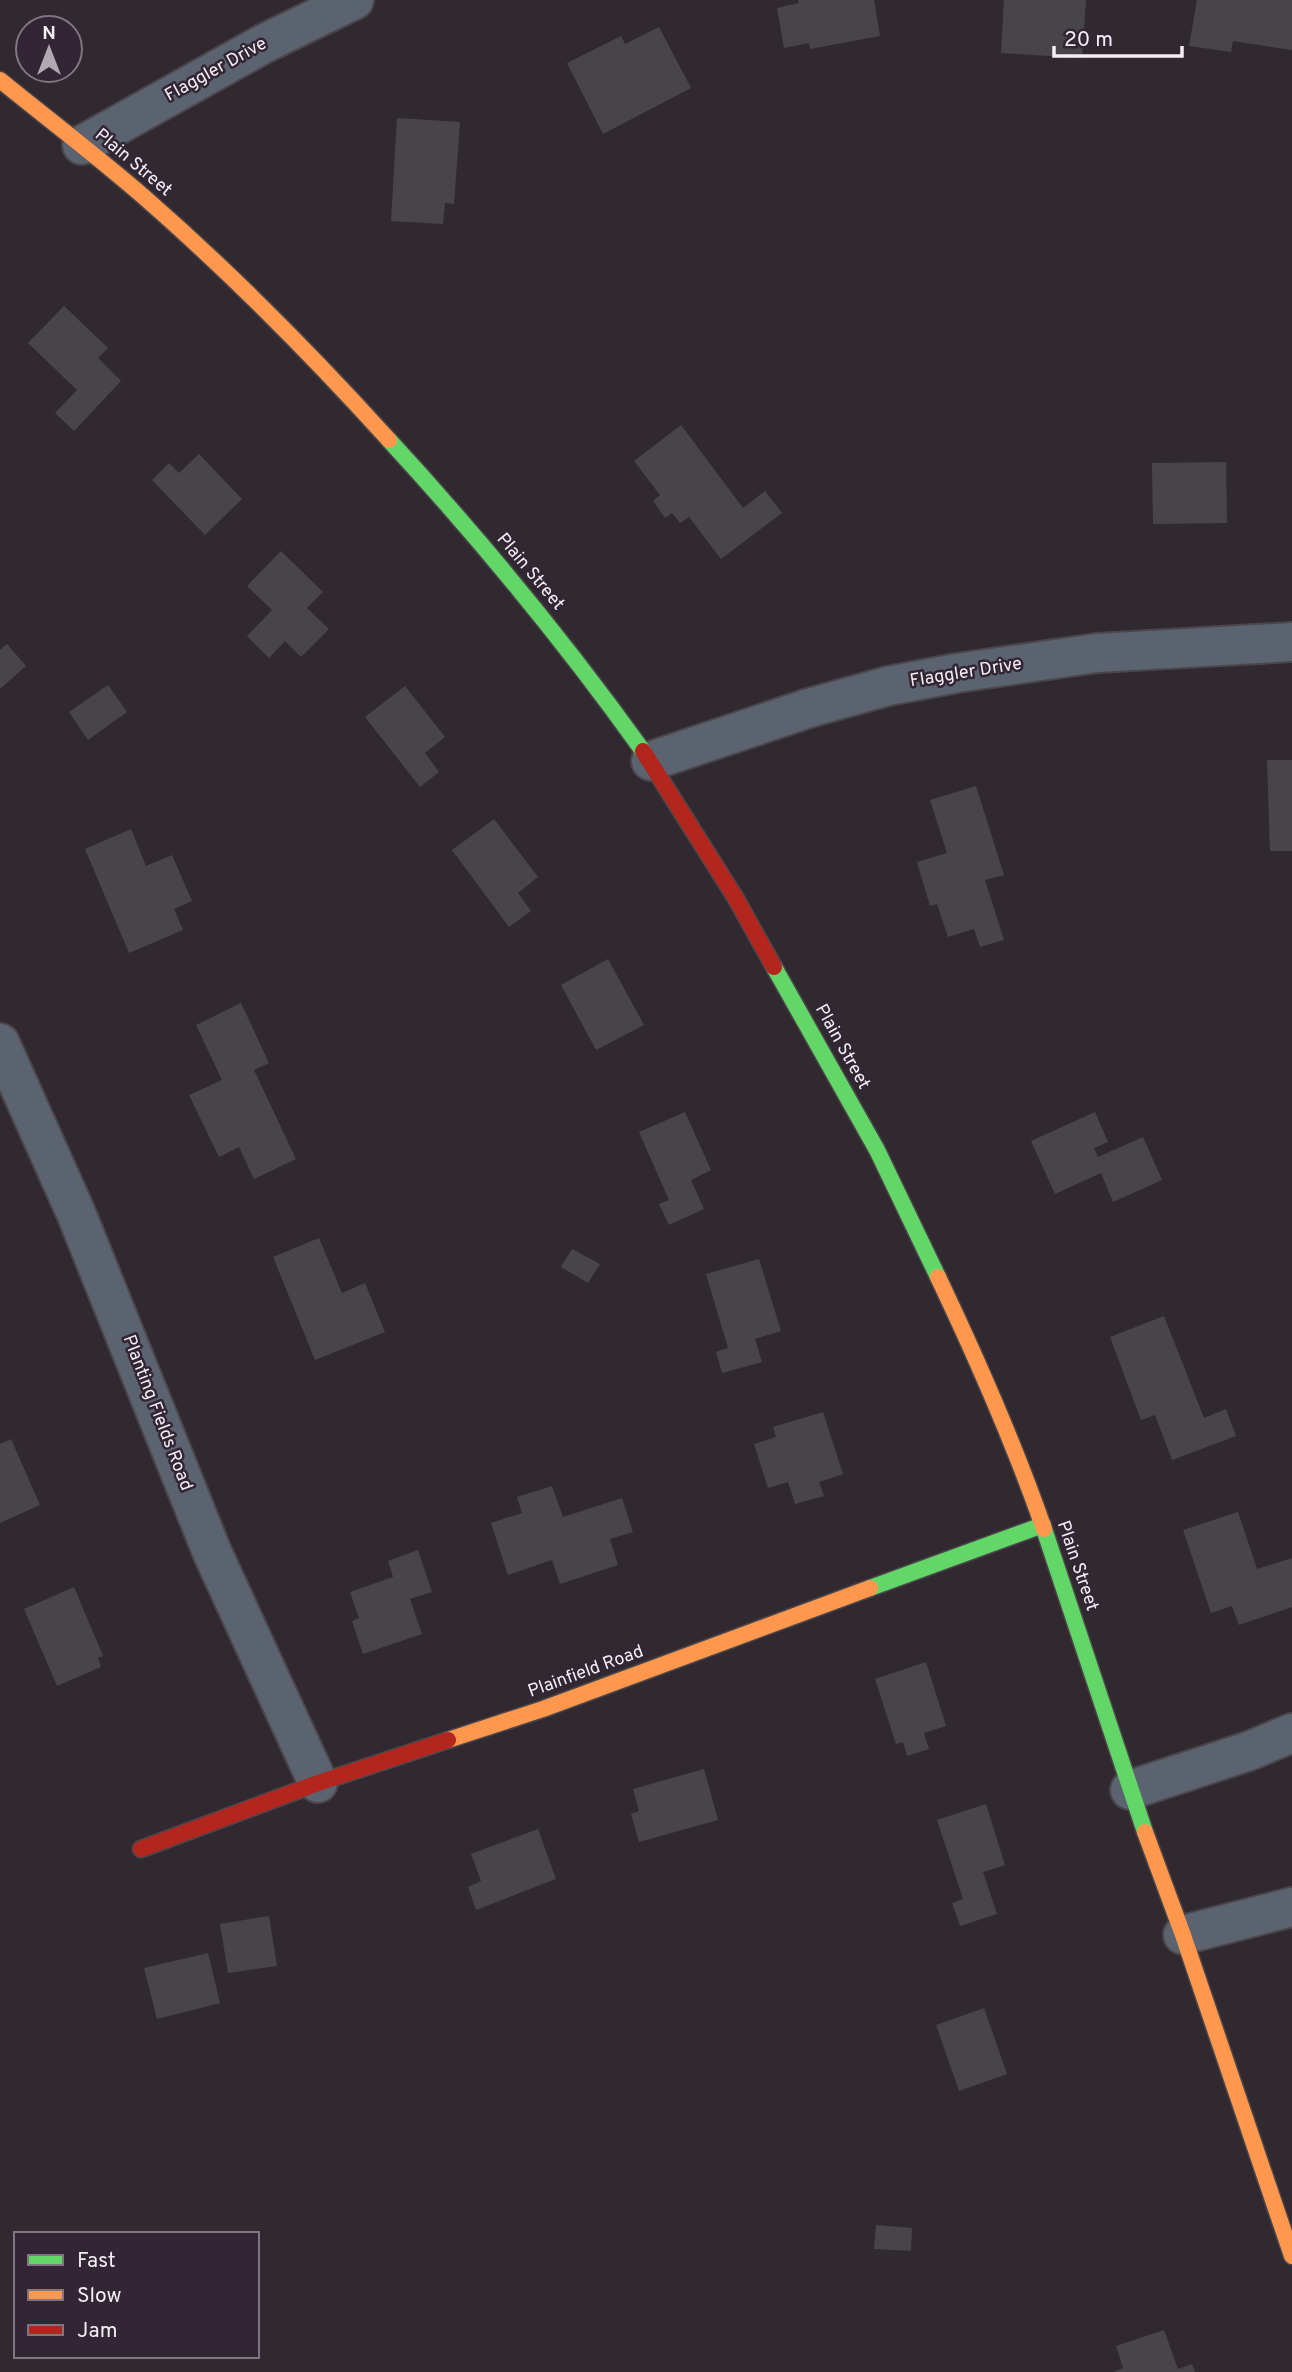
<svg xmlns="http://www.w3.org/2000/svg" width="1292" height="2372" font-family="Overpass,sans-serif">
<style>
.building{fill:#48454a}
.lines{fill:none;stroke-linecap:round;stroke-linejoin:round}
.street-casing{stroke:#4b464b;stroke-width:42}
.fast-casing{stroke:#4b464b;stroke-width:19}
.slow-casing{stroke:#4b464b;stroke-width:19}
.jam-casing{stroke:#4b464b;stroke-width:19}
.street{stroke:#5b6270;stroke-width:38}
.fast{stroke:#63d668;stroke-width:16}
.slow{stroke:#ff974d;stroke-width:16}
.jam{stroke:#b3261e;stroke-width:16}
.labels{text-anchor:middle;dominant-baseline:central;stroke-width:5;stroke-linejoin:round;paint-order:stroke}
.street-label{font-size:18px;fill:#f5edf6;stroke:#322634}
</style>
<rect width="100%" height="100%" fill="#302a30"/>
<path class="building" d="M 798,0 L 874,0 L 880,36 L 810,49 L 809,43 L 784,48 L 777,8 L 799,3 Z
M 1004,0 L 1086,0 L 1082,58 L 1001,53 Z
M 1197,0 L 1292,0 L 1292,50 L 1233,41 L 1231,52 L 1189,46 Z
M 659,27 L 691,88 L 603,134 L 567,63 L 621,36 L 625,44 Z
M 397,118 L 460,122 L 454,204 L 445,203 L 443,224 L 391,221 Z
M 64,306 L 108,348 L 98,358 L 121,381 L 74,431 L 55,413 L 77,390 L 28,343 Z
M 681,425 L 743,508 L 765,491 L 782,513 L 721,559 L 689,517 L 680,523 L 672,513 L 665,518 L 653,501 L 660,495 L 634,461 Z
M 199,454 L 242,499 L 205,535 L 152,480 L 169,463 L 179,473 Z
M 1226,462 L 1227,523 L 1153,524 L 1152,463 Z
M 281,551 L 323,592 L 307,608 L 329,629 L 301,657 L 285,641 L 269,658 L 247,636 L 272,610 L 247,586 Z
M 7,644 L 26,666 L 0,689 L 0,650 Z
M 108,685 L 127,712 L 88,740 L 69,712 Z
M 405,686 L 445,737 L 425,753 L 439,772 L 420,787 L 365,717 Z
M 1267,760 L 1292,760 L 1292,851 L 1270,851 Z
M 976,786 L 1004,875 L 985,880 L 1004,940 L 980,947 L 974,929 L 948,937 L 937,904 L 930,906 L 917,862 L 947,853 L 930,800 Z
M 494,819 L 538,877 L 518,893 L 531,911 L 509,927 L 452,850 Z
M 131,829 L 146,866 L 172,855 L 192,901 L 174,909 L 183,930 L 129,953 L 85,849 Z
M 608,959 L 644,1025 L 596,1050 L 561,985 Z
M 241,1003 L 269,1063 L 254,1070 L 296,1159 L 254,1179 L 239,1147 L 219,1157 L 189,1095 L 222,1080 L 196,1025 Z
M 685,1112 L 711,1170 L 691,1180 L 704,1209 L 669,1225 L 659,1204 L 669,1200 L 639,1132 Z
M 1095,1112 L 1108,1142 L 1094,1148 L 1098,1157 L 1143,1137 L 1162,1180 L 1113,1202 L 1101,1173 L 1055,1194 L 1031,1141 Z
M 319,1238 L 342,1293 L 365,1283 L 385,1332 L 315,1360 L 273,1257 Z
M 572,1249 L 600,1264 L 588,1283 L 561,1267 Z
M 759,1259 L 781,1331 L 755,1339 L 762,1362 L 722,1373 L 716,1352 L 728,1348 L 706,1274 Z
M 1164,1316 L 1204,1418 L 1226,1409 L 1236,1436 L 1172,1460 L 1155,1415 L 1141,1420 L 1110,1337 Z
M 823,1412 L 843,1474 L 819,1482 L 824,1496 L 795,1504 L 788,1482 L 768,1488 L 754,1444 L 776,1437 L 773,1427 Z
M 11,1439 L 40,1505 L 0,1523 L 0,1444 Z
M 552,1486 L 563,1517 L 622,1498 L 633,1532 L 610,1539 L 618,1565 L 560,1584 L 552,1560 L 508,1575 L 491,1523 L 522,1513 L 517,1497 Z
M 1238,1512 L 1257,1569 L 1292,1558 L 1292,1607 L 1239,1625 L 1232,1606 L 1211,1613 L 1183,1530 Z
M 418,1550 L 432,1592 L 410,1599 L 422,1634 L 363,1654 L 352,1621 L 359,1618 L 350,1592 L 393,1577 L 388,1561 Z
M 74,1587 L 103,1656 L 98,1658 L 101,1667 L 57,1686 L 24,1609 Z
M 926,1662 L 946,1726 L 924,1733 L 929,1749 L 907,1756 L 903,1742 L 896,1744 L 875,1679 Z
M 704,1769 L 718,1820 L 639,1842 L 631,1814 L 639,1811 L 633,1789 Z
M 986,1804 L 1005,1865 L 983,1872 L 997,1914 L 960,1926 L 952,1903 L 963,1899 L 937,1820 Z
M 538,1829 L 556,1879 L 476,1910 L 468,1887 L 481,1881 L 471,1854 Z
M 269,1916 L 277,1966 L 228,1973 L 220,1924 Z
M 208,1953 L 220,2003 L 157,2019 L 144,1968 Z
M 984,2008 L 1007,2074 L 959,2091 L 936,2025 Z
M 876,2225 L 912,2228 L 911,2251 L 874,2249 Z
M 1164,2330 L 1178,2369 L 1192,2364 L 1195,2372 L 1113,2372 L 1123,2368 L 1116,2346 Z"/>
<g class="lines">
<defs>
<path id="street" d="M 82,145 L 265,43 L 354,0
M 651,761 L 809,708 L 888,686 L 957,673 L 1097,653 L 1292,642
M 0,1043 L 76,1213 L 212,1552 L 318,1783
M 1130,1790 L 1249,1751 L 1292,1733
M 1183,1935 L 1292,1907"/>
<path id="fast" d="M 389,440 C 480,539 565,642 643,751
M 774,967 L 877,1150 L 938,1277
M 1044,1529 L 1145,1832
M 870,1588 L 1043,1525"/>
<path id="slow" d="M 0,80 C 48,119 98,157 144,197 C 231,273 312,355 389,440
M 938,1277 C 977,1359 1014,1443 1044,1529
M 448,1740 L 543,1709 L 870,1588
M 1145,1832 L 1183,1935 L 1292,2256"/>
<path id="jam" d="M 643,751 L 735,897 L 774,967
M 141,1849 L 318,1783 L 448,1740"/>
</defs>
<use href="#street" class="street-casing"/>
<use href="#fast" class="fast-casing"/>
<use href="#slow" class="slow-casing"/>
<use href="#jam" class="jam-casing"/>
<use href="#street" class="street"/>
<use href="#fast" class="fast"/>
<use href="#slow" class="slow"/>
<use href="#jam" class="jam"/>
</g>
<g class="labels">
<g class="street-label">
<text transform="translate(216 70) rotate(-29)">Flaggler Drive</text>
<text transform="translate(133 163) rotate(40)">Plain Street</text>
<text transform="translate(530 572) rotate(50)">Plain Street</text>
<text transform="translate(966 673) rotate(-9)">Flaggler Drive</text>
<text transform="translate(842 1047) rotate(61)">Plain Street</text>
<text transform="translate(157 1413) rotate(69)">Planting Fields Road</text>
<text transform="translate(1077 1566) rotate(71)">Plain Street</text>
<text transform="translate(586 1672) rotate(-20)">Plainfield Road</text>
</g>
</g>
<rect x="14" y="2232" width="245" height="126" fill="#322634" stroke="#807682" stroke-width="2"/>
<rect x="28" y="2255" width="35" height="10" fill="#63d668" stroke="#807682" stroke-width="2"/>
<text x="77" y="2267" font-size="21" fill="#f5edf6">Fast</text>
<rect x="28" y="2290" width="35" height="10" fill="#ff974d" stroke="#807682" stroke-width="2"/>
<text x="77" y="2302" font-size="21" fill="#f5edf6">Slow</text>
<rect x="28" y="2325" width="35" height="10" fill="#b3261e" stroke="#807682" stroke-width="2"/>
<text x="77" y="2337" font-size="21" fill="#f5edf6">Jam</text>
<g transform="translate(49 49)"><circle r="33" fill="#322634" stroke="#807682" stroke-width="2"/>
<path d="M0-5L12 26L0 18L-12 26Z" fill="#b0a9b1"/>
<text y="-10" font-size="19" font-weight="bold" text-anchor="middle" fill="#f5edf6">N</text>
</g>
<path d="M1054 46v10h128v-10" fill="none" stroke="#f5edf6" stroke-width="3.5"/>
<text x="1064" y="46" font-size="21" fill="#f5edf6" stroke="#322634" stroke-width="5" paint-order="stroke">20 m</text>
</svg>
